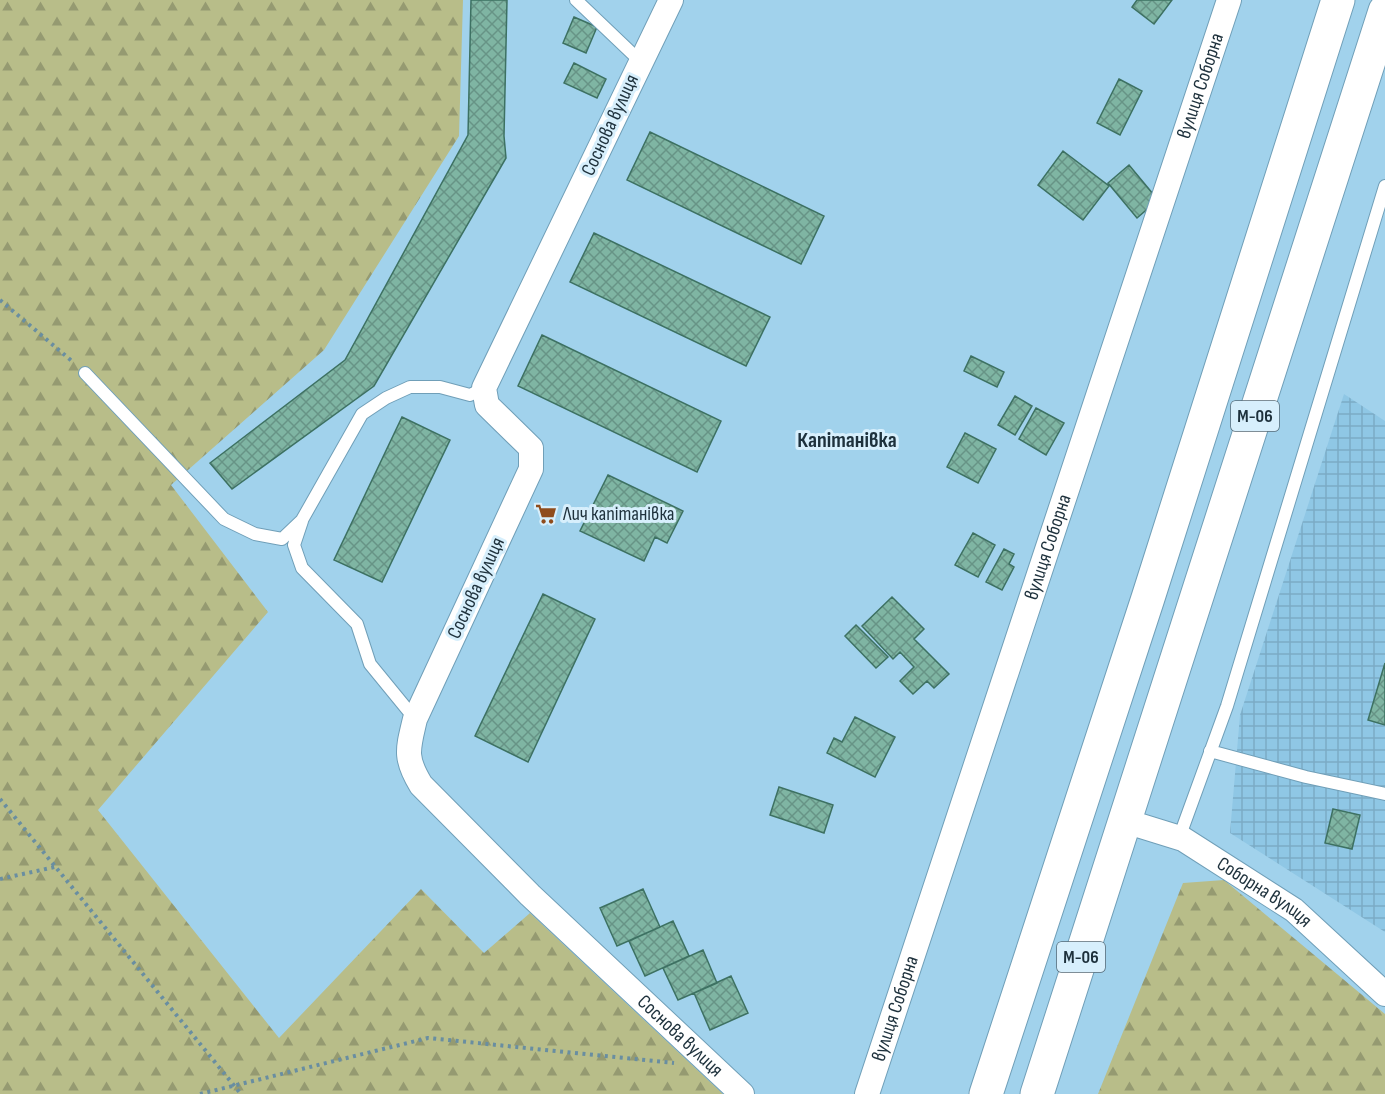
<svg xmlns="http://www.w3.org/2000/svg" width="1385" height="1094" font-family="'Sofia Sans Condensed',sans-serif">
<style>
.industrial{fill:url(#industrial-grid)}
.forest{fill:url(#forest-firs)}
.building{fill:url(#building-cross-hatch);stroke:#3d7162;stroke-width:1.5}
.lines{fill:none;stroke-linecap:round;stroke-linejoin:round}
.lane-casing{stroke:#709fb8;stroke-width:14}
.street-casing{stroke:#709fb8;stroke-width:26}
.highway-casing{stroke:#709fb8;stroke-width:35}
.path{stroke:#698ea1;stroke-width:4;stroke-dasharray:3 4.5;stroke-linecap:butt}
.lane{stroke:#fff;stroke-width:12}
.street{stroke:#fff;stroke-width:24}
.highway{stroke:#fff;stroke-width:33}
.labels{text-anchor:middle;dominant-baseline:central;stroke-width:6;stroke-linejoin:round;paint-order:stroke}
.shield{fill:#d7effc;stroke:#566a76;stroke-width:1.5}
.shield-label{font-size:18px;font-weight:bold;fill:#1e313c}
.street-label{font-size:20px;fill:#1e313c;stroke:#d7effc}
.poi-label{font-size:20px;fill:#1e313c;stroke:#d7effc;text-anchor:start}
.quarter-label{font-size:22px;font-weight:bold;fill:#1e313c;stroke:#d7effc}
</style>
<defs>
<pattern id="industrial-grid" width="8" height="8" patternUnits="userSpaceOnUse" patternTransform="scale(1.5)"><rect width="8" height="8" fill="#8fc7e5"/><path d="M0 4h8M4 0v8" fill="none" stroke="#7babc5"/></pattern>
<pattern id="forest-firs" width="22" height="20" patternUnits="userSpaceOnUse" patternTransform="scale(1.5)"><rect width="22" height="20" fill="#b8bd89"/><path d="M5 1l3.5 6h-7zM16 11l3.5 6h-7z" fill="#959a71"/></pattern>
<pattern id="building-cross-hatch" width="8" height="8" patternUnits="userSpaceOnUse" patternTransform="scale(1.5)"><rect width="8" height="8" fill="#7fb5a3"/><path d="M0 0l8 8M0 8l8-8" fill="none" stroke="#679486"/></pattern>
</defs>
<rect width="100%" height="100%" fill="#a1d2ec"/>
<path class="industrial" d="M 1344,394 L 1385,421 L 1385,932 L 1230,833 L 1240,715 Z"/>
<path class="forest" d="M 0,0 L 463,0 L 459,136 L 324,350 L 171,485 L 268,612 L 98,810 L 279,1038 L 421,889 L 484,953 L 530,913 L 723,1094 L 0,1094 Z
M 1224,880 L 1385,1014 L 1385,1094 L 1098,1094 L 1183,883 Z"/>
<path class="building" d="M 471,0 L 507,0 L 504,136 L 506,158 L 374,386 L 232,489 L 210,463 L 345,360 L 468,135 Z
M 1137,0 L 1172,0 L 1154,24 L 1132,7 Z
M 574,17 L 597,27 L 586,53 L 563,43 Z
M 574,63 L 606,79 L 597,98 L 564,83 Z
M 1119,79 L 1142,91 L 1120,135 L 1097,123 Z
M 650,132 L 824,216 L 801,264 L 627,180 Z
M 1063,151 L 1109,186 L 1083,220 L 1038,185 Z
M 1129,165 L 1158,200 L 1137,218 L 1108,183 Z
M 594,233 L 770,317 L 746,366 L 570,282 Z
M 542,335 L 721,421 L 697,472 L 518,386 Z
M 971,356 L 1004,372 L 997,387 L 964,371 Z
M 1015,396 L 1032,406 L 1015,435 L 998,425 Z
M 1036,408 L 1064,423 L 1046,455 L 1019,439 Z
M 402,417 L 450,440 L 382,582 L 334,560 Z
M 965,433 L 996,449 L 978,483 L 947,467 Z
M 608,475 L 683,511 L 667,543 L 655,537 L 644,561 L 580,531 Z
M 973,533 L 995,545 L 978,577 L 955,565 Z
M 1004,549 L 1014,554 L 1009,564 L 1014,567 L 1002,590 L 986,582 Z
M 543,594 L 595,619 L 528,762 L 475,736 Z
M 892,597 L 924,629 L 914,639 L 949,674 L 934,688 L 927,681 L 913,694 L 900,681 L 914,667 L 900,652 L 893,659 L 862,626 Z
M 856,625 L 888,657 L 876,668 L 845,636 Z
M 1385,663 L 1385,725 L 1368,720 Z
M 855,717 L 895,737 L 875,777 L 827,753 L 834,738 L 842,742 Z
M 779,787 L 833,805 L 824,833 L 770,815 Z
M 1333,809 L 1360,815 L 1352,849 L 1325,843 Z
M 643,889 L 660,927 L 617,946 L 600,908 Z
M 673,921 L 689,956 L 645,976 L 629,941 Z
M 703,950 L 717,983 L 678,1000 L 663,968 Z
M 731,976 L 748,1013 L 710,1030 L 694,993 Z"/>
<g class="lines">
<defs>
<path id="lane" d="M 576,0 L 640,61
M 85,373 L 224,519 L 255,534 L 282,539 L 302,520 L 362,414 L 386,398 L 410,387 L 440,387 L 470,395 L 484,388
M 302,521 L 294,545 L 302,568 L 357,624 L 370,664 L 415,719
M 1210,751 L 1306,777 L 1385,794
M 1179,838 L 1227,706 L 1385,186"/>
<g id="street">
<path id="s1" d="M 671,0 L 484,388 L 487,405 L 531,448 L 531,469 L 415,719 C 408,749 404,757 421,785 L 530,895 L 742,1094"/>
<path id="s2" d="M 1125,821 L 1183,839 L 1294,910 L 1385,994"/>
<path id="s3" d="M 867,1094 L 1229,0"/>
</g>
<path id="highway" d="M 986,1094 L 1148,598 L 1338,0
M 1037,1094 L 1385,11"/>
</defs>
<use href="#lane" class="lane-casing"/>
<use href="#street" class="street-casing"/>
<use href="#highway" class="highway-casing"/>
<path class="path" d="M 0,300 L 73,362
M 0,799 L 241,1094
M 0,879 L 55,867
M 200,1094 L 428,1038 L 674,1063"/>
<use href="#lane" class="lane"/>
<use href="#street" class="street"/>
<use href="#highway" class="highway"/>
</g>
<defs>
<symbol id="supermarket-bare" viewBox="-9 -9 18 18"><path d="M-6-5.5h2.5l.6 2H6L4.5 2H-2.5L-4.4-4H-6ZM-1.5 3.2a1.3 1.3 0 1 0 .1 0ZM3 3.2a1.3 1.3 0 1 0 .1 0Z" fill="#8f4c1c" stroke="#d7effc" stroke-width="2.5" paint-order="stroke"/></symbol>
</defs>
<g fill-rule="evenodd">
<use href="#supermarket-bare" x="531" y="499" width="30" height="30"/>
</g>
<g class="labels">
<g class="shield">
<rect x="1231" y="401" width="48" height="30" rx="4.5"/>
<rect x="1057" y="942" width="48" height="30" rx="4.5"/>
</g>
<g class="shield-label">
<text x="1255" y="416">М-06</text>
<text x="1081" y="957">М-06</text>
</g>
<g class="street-label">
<text stroke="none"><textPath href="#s3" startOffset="1062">вулиця Соборна</textPath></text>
<text transform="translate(610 125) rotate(-65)">Соснова вулиця</text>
<text stroke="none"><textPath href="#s3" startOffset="576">вулиця Соборна</textPath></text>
<text transform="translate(476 588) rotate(-65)">Соснова вулиця</text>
<text stroke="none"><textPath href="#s2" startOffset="158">Соборна вулиця</textPath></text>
<text stroke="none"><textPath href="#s3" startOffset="90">вулиця Соборна</textPath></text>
<text stroke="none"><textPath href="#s1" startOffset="1236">Соснова вулиця</textPath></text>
</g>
<g class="poi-label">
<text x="563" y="514">Лич капітанівка</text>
</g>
<g class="quarter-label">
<text x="847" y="440">Капітанівка</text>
</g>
</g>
</svg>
